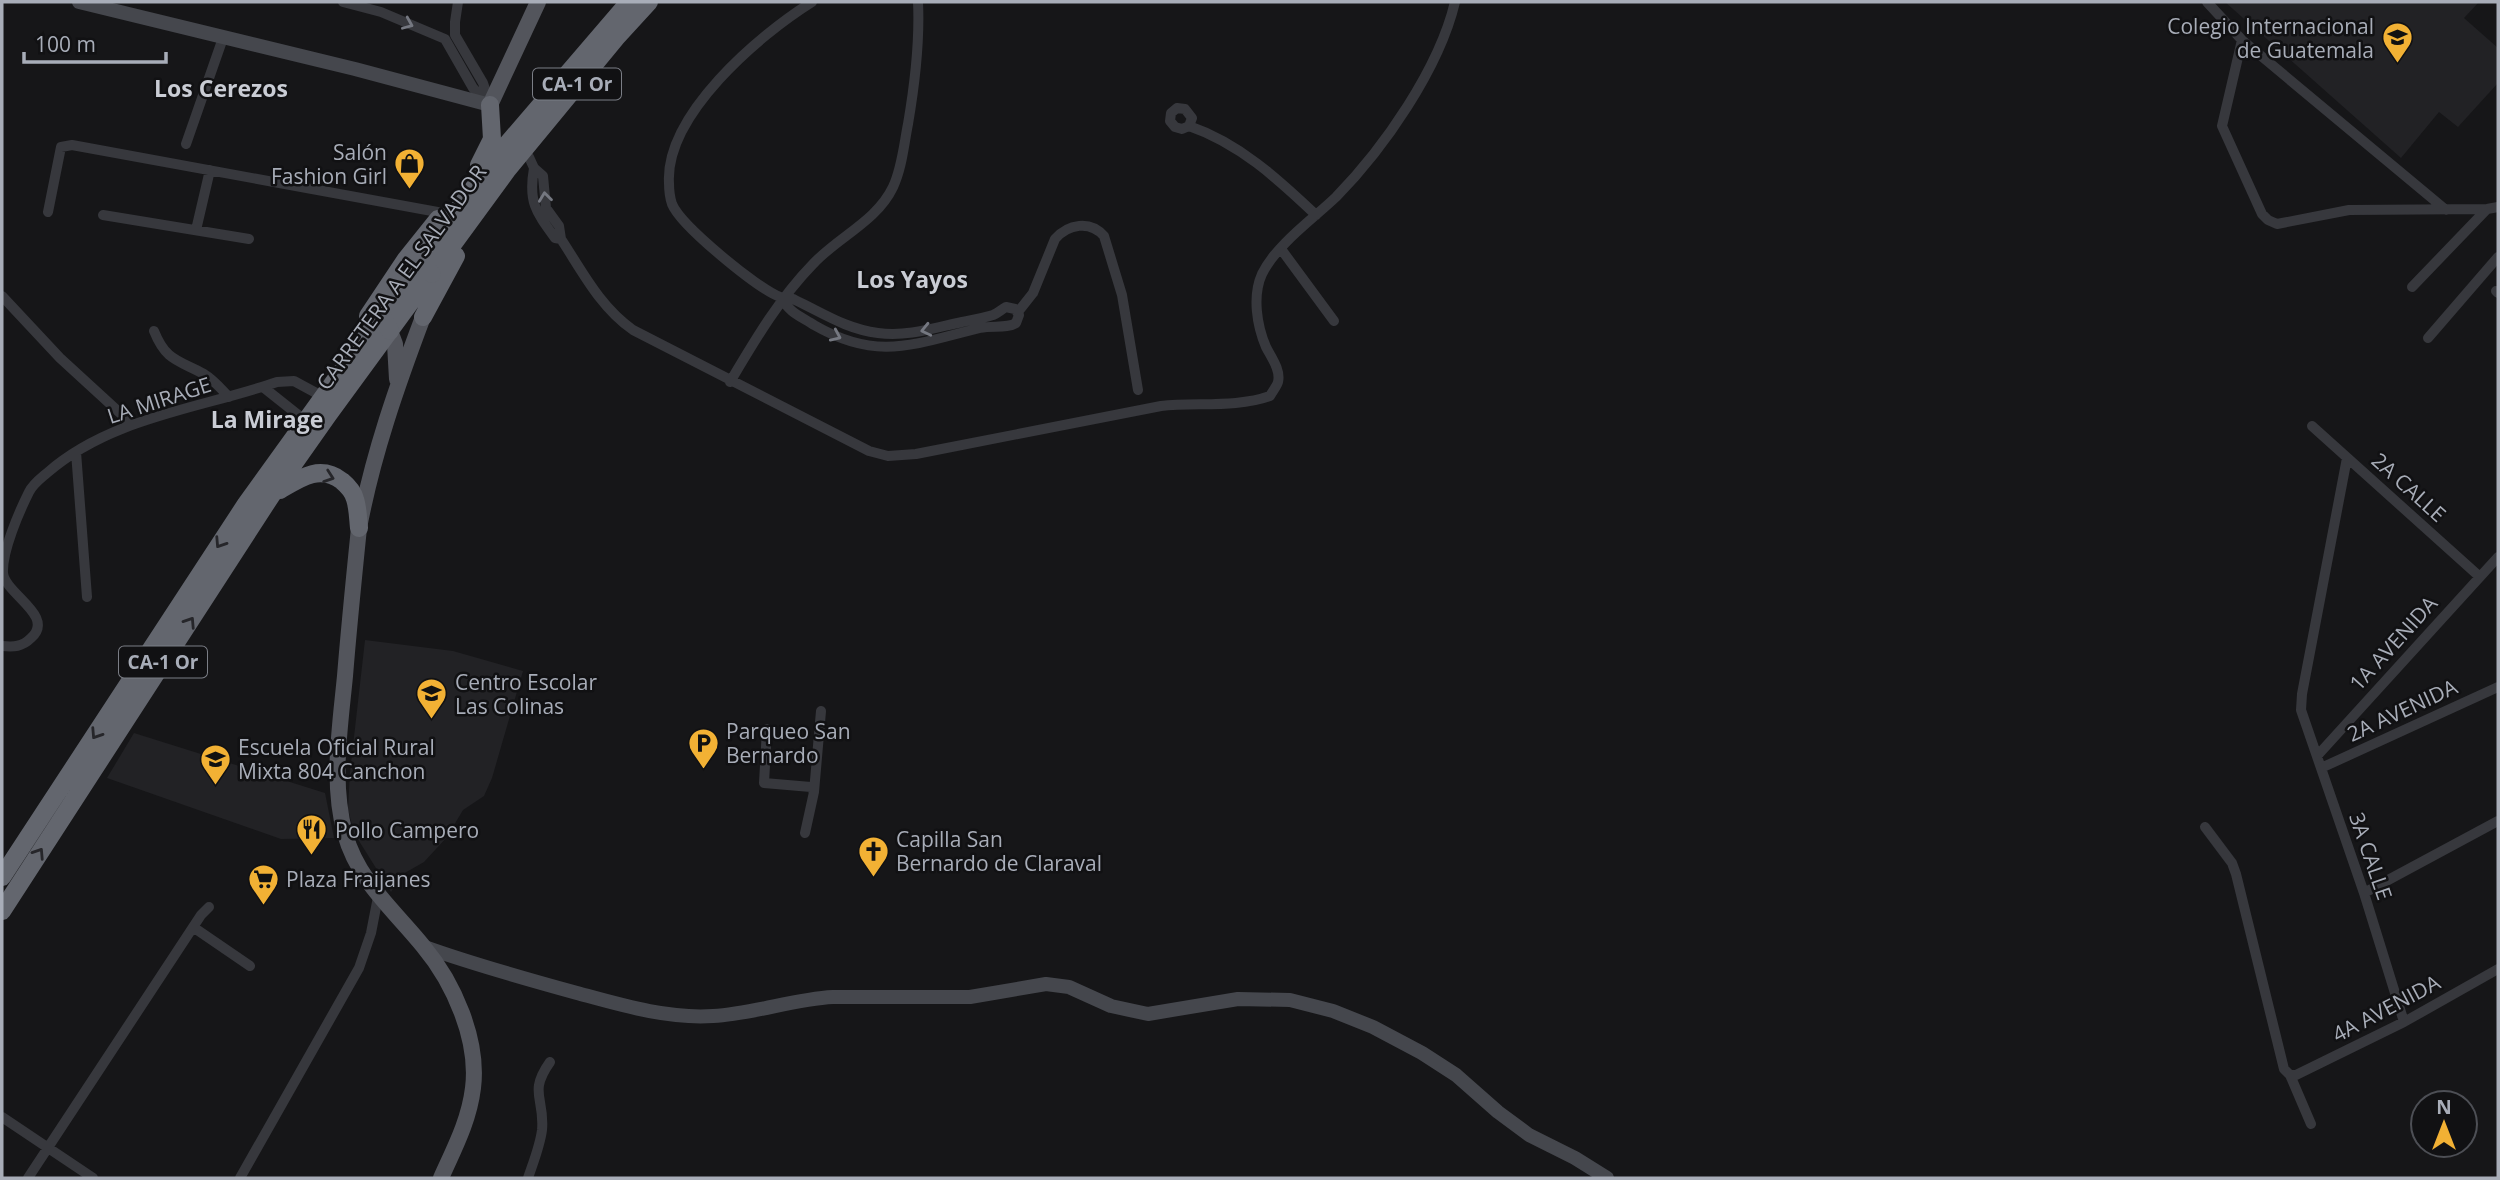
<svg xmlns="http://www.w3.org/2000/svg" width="2500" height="1180" font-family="'Open Sans',sans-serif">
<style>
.built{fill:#222225}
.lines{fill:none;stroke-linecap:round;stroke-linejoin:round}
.street{stroke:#37383d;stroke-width:10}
.secondary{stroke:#45474d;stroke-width:14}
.primary{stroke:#53555c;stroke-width:16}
.highway{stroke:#63666e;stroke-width:18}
.highway-bridge{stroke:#63666e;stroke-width:18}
.oneway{stroke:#757881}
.oneway2{stroke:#26262a}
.labels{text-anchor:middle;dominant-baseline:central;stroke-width:5;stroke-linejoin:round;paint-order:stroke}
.shield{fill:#111113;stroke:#7b7e86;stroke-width:2}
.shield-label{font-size:19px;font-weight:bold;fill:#a8adb8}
.poi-label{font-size:21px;fill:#a8adb8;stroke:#111113;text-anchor:start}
.street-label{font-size:21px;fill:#a8adb8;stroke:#111113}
.neighbourhood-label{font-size:23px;font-weight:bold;fill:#c9ccd4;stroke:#111113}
</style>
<rect width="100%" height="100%" fill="#161618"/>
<path class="built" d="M 2225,2 L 2479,2 L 2464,18 L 2498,48 L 2498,83 L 2458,127 L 2439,112 L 2401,158 Z
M 365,640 L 453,651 L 523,671 L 492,778 L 484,796 L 463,810 L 447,837 L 424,862 L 403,874 L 391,892 L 354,833 L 348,809 L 350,772 Z
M 134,733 L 325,793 L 334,838 L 281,839 L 107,778 Z"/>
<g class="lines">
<path class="street" d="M 343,2 L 381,12 L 445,39 L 473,88 L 487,103
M 458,2 L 455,22 L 455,35 L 483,83 L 490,104
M 2207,2 L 2242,40 L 2446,210
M 2242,40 L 2222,126 L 2262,214 L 2268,220 L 2277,224 L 2349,210 L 2487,209 L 2498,207
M 1189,126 L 1192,118 L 1185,109 L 1177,108 L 1171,113 L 1170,121 L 1175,127 L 1182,129 L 1189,126 C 1239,143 1278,179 1316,215
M 186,144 L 223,38
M 529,157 L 534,168 L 543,176 L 546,208 L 559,226 L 561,239 C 582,271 600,307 633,330 L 869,451 L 888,456 L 916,454 L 1161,406 C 1196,402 1236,408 1270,396 C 1272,392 1277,386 1278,382 C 1281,370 1271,357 1266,347 C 1257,326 1252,296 1262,274 C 1276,245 1313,219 1336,197 C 1384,148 1439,69 1455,2
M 534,168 C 528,202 536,212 555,238 L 561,239
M 48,212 L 61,147 L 72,145 L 443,213
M 103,215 L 249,239
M 196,230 L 210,170
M 1281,249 L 1334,321
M 2412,287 L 2487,209
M 2496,291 L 2498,293
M 2,296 L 60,358 L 132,424
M 782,298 C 788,312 802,317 814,325 C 878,362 914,344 980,328 C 992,325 1007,329 1016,323 L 1019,315 L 1015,309 L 1006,307 C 1002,309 998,313 993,315 C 983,318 972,320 962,322 C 934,328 907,337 878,333 C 846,329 823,313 795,300 C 790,297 785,299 780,297 C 757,288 681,226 672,204 C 670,198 669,189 669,183 C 665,115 759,35 812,2
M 1018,312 L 1033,293 L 1055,239 C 1068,224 1090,220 1104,236 L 1122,295 L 1138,390
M 154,331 C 166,361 178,360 204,374 C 214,380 221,389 229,397
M 2428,338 L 2498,257
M 730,382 C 755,340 779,299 813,264 C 838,237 877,221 893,187 C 902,168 904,144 908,124 C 915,83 920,44 918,2
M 263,387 L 302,418
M 2312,426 L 2480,577
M 76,452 L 87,597
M 2347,458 L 2302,694 L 2301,710 L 2364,893 L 2404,1022
M 2,646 C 14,647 22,647 31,638 C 56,616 5,594 3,573 C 2,551 19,512 29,492 C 33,484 40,479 47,473 C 111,417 199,409 277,382 L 294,381 L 318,394
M 767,729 L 764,783 L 811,787 L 814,792
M 2317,756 L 2498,557
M 2321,768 L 2498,687
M 2205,827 L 2232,863 L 2236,874 L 2284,1069 L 2290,1075 L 2311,1124
M 805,833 L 814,792 L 821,711
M 2364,893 L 2498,821
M 193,927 L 250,966
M 2290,1075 L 2296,1075 L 2404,1022 L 2498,969
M 2,1117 L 93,1178
M 28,1178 L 201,915 L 209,907
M 240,1178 L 359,968 L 371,933 L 378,897
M 528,1178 C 533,1163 540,1146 542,1130 C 545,1098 528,1093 550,1062"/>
<path class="secondary" d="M 79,2 L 355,69 L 490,105
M 425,947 C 475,965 526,979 577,993 C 621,1005 667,1019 713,1016 C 754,1014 793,999 833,997 L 970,997 L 1046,984 L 1069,987 L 1111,1006 L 1148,1014 L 1238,999 L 1290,1000 L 1333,1011 L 1373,1027 L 1422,1053 L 1456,1075 L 1498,1112 L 1529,1135 L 1575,1158 L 1607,1178"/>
<path class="primary" d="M 490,105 L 538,2
M 423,317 C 397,386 373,454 359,528 C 354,577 349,626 345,676 C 340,728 331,782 345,834 C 358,881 394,910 423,946 C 454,983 479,1040 473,1088 C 469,1121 454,1149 441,1178
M 392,336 L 395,344 L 397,379"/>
<path class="highway" d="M 479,165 L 492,139 L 490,105
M 368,316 L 406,259 L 438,219
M 423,317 L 456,256
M 280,490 C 300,478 320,464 342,481 C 348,486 353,491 355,499 C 358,508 358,519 359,528
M 2,877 L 246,504 L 496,157 L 629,2
M 2,911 L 271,496 L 328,415 L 508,169 L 616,38 L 649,2"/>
<path class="highway-bridge" d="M 417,259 L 432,274
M 378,308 L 390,331"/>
</g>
<defs><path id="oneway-chevron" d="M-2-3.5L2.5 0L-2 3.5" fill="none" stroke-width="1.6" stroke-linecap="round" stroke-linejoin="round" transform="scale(1.75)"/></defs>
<g class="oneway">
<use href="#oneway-chevron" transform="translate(408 24) rotate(23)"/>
<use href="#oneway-chevron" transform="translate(545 197) rotate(-97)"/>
<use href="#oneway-chevron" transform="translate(926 330) rotate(167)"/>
<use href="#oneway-chevron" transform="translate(836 336) rotate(24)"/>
</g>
<g class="oneway2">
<use href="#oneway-chevron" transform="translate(329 477) rotate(19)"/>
<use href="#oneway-chevron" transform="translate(220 543) rotate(123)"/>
<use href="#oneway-chevron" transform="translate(190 622) rotate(-57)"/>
<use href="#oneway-chevron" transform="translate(96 734) rotate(123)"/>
<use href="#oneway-chevron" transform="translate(39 853) rotate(-57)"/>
</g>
<defs>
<symbol id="school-pin" viewBox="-11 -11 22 30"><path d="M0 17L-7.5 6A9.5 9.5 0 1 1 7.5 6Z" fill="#f2b134" stroke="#111113"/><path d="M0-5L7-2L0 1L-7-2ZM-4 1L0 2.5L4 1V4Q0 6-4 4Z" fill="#111"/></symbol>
<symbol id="shop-pin" viewBox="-11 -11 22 30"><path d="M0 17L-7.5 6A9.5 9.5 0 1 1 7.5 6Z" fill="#f2b134" stroke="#111113"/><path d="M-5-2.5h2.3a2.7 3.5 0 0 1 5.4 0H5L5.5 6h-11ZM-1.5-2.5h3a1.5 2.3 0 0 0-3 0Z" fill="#111"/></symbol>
<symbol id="parking-pin" viewBox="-11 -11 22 30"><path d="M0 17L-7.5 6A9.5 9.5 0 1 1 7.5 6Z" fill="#f2b134" stroke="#111113"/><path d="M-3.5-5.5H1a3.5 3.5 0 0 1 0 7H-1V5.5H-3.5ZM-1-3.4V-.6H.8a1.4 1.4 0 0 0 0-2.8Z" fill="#111"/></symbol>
<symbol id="restaurant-pin" viewBox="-11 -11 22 30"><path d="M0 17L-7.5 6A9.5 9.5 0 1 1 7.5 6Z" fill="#f2b134" stroke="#111113"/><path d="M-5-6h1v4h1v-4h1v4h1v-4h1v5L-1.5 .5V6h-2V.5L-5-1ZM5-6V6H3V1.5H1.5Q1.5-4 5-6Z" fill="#111"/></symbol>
<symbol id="church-pin" viewBox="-11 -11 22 30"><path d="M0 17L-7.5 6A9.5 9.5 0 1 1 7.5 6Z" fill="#f2b134" stroke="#111113"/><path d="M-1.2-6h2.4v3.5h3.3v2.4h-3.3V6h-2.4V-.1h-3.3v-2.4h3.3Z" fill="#111"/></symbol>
<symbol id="supermarket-pin" viewBox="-11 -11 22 30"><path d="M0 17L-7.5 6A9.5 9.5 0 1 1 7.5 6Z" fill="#f2b134" stroke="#111113"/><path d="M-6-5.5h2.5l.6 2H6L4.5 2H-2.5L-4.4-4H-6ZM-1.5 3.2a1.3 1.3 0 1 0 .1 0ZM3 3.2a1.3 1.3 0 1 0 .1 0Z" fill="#111"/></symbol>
</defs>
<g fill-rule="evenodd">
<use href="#school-pin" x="2380" y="20" width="35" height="47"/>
<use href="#shop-pin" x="392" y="146" width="35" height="47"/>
<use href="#school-pin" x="414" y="676" width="35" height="47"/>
<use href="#parking-pin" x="686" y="726" width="35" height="47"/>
<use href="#school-pin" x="198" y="742" width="35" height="47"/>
<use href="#restaurant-pin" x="294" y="812" width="35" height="47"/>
<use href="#church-pin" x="856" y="834" width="35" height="47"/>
<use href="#supermarket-pin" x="246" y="862" width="35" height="47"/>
</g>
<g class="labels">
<g class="shield">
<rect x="533" y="68.5" width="88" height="31" rx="5"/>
<rect x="119" y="646.5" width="88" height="31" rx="5"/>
</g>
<g class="shield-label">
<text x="577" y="84">CA-1 Or</text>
<text x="163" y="662">CA-1 Or</text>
</g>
<g class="poi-label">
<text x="2374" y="26" text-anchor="end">Colegio Internacional<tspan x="2374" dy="24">de Guatemala</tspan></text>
<text x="387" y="152" text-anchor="end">Salón<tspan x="387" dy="24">Fashion Girl</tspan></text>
<text x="455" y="682">Centro Escolar<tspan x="455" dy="24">Las Colinas</tspan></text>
<text x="726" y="731">Parqueo San<tspan x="726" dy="24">Bernardo</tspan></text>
<text x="238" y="747">Escuela Oficial Rural<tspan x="238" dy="24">Mixta 804 Canchon</tspan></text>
<text x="335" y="830">Pollo Campero</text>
<text x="896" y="839">Capilla San<tspan x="896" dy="24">Bernardo de Claraval</tspan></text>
<text x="286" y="879">Plaza Fraijanes</text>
</g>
<g class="street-label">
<text transform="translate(401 277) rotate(-54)">CARRETERA A EL SALVADOR</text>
<text transform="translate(159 400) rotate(-18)">LA MIRAGE</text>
<text transform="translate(2409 487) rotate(42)">2A CALLE</text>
<text transform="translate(2393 643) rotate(-48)">1A AVENIDA</text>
<text transform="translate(2402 710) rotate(-25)">2A AVENIDA</text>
<text transform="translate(2371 856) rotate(71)">3A CALLE</text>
<text transform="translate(2386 1008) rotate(-28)">4A AVENIDA</text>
</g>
<g class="neighbourhood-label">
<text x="221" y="88">Los Cerezos</text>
<text x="912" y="279">Los Yayos</text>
<text x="267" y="419">La Mirage</text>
</g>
</g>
<rect width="2500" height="1180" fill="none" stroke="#a8adb8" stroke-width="7"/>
<g transform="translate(2444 1124)"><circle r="33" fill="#111113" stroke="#4d4f55" stroke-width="2"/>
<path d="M0-5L12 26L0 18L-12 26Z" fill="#f2b134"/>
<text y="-10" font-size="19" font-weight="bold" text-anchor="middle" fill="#a8adb8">N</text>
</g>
<path d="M24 52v10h142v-10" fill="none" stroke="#a8adb8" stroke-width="3.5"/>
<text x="35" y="52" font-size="21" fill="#a8adb8" stroke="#111113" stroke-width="5" paint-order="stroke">100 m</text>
</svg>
